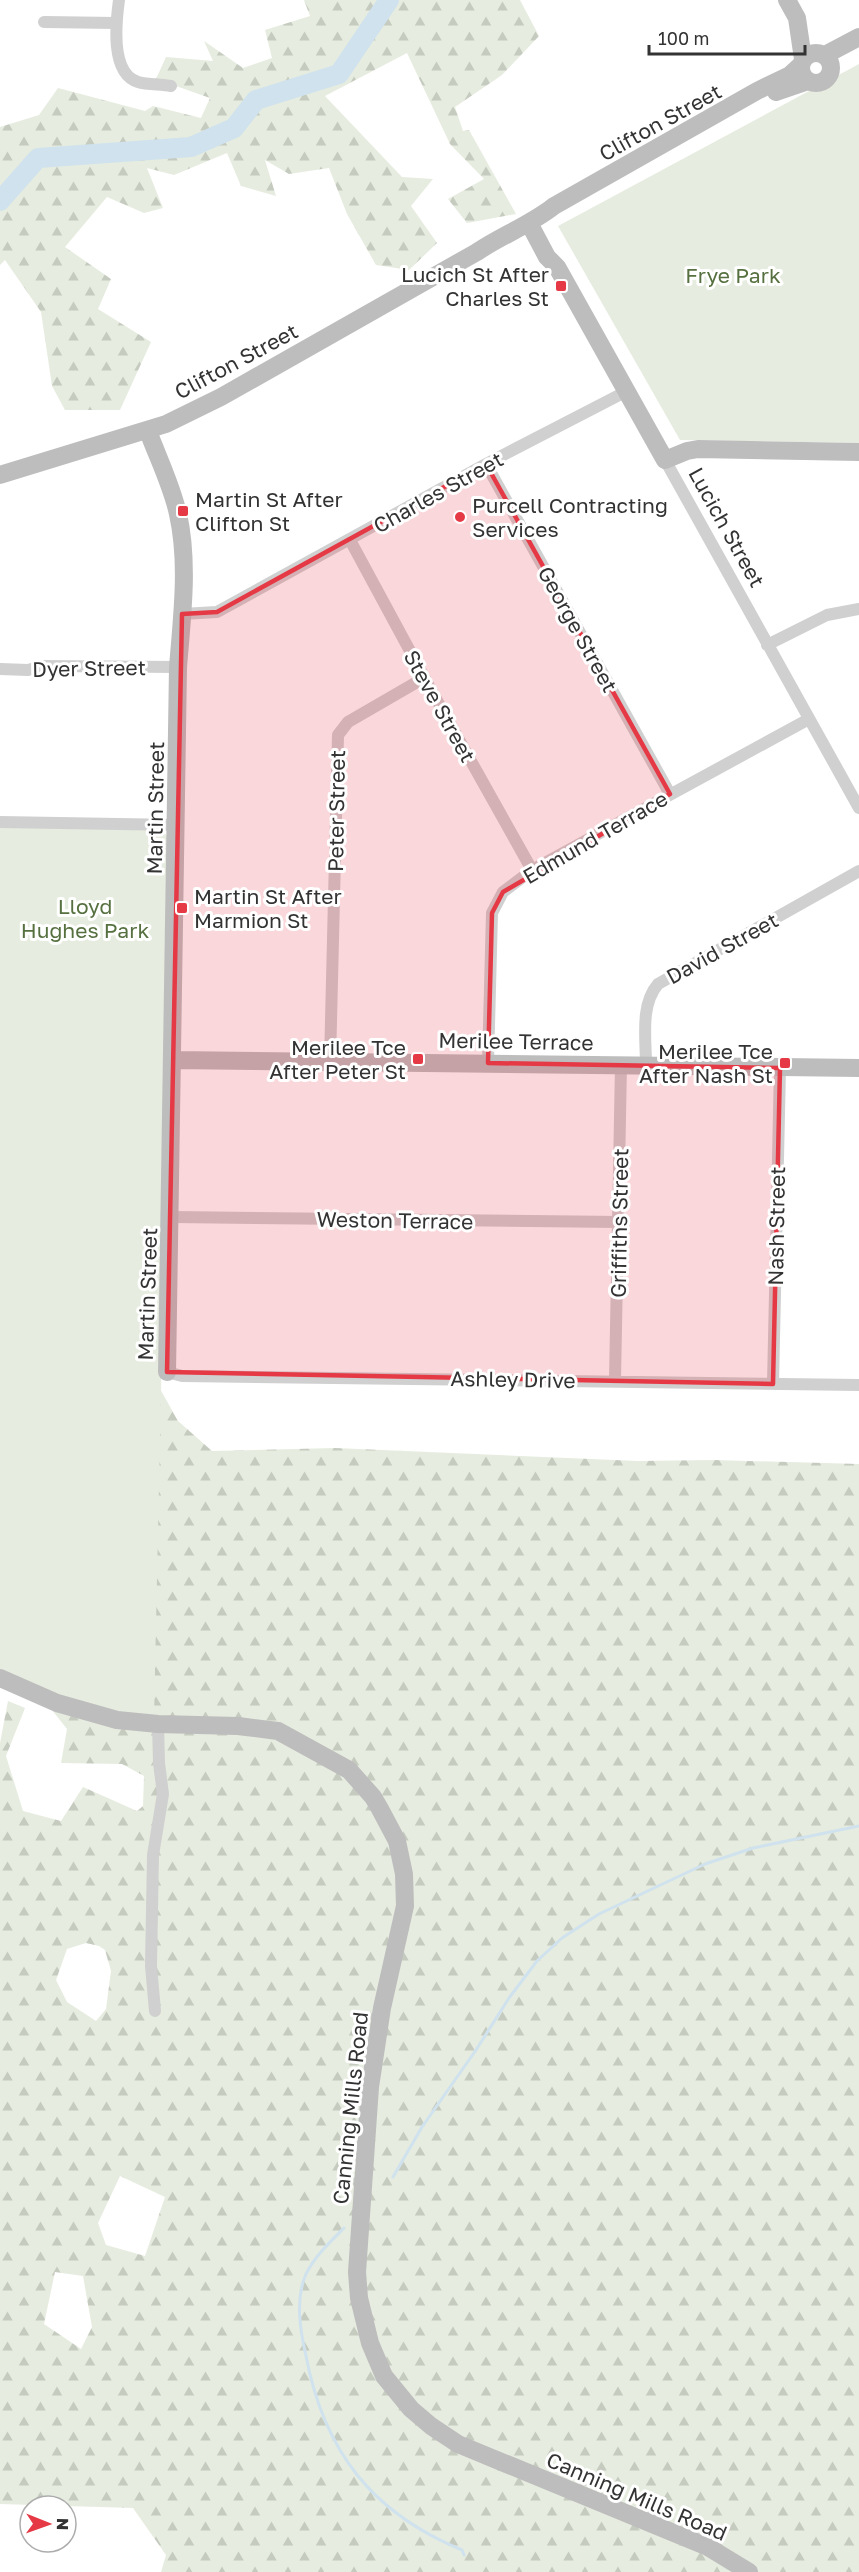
<svg xmlns="http://www.w3.org/2000/svg" width="859" height="2572" font-family="'Golos Text',sans-serif">
<style>
.forest{fill:url(#forest-firs);fill-rule:evenodd}
.park{fill:#e6ecdf}
.lines{fill:none;stroke-linecap:round;stroke-linejoin:round}
.stream{stroke:#cfe2ee;stroke-width:3}
.river{stroke:#cfe2ee;stroke-width:20}
.street{stroke:#d0d0d0;stroke-width:12}
.secondary{stroke:#bdbdbd;stroke-width:18}
.marked{fill:#e63946;fill-opacity:0.2;stroke:#e63946;stroke-width:4.5;stroke-linejoin:round}
.poi-dot{fill:#e63946;stroke:#fff;stroke-width:2}
.labels{text-anchor:middle;dominant-baseline:central;stroke-width:6;stroke-linejoin:round;paint-order:stroke}
.street-label{font-size:21px;fill:#333;stroke:#fff}
.poi-label{font-size:21px;fill:#333;stroke:#fff;text-anchor:end}
.park-label{font-size:21px;fill:#56703f;stroke:#fff}
</style>
<defs>
<pattern id="forest-firs" width="22" height="20" patternUnits="userSpaceOnUse" patternTransform="scale(1.5)"><rect width="22" height="20" fill="#e6ecdf"/><path d="M5 1l3.5 6h-7zM16 11l3.5 6h-7z" fill="#c6cbc0"/></pattern>
</defs>
<rect width="100%" height="100%" fill="#fff"/>
<path class="forest" d="M 304,0 L 520,0 L 539,36 L 502,75 L 455,107 L 463,131 L 469,130 L 516,214 L 467,223 L 448,199 L 484,179 L 450,144 L 407,53 L 325,96 L 402,177 L 433,179 L 411,206 L 437,243 L 409,270 L 376,265 L 347,214 L 329,168 L 289,174 L 265,160 L 276,196 L 241,186 L 227,153 L 174,175 L 147,168 L 163,208 L 144,213 L 107,197 L 65,247 L 111,279 L 98,309 L 151,342 L 120,410 L 65,410 L 52,386 L 41,312 L 5,260 L 0,265 L 0,127 L 39,115 L 58,88 L 145,111 L 153,106 L 201,118 L 210,98 L 156,79 L 166,57 L 213,61 L 204,41 L 243,68 L 272,58 L 265,30 L 310,16 Z
M 159,1387 L 178,1421 L 212,1451 L 335,1448 L 638,1461 L 714,1460 L 859,1464 L 859,2572 L 161,2572 L 166,2555 L 133,2508 L 0,2504 L 0,1743 L 8,1701 L 25,1708 L 6,1756 L 23,1811 L 61,1821 L 83,1787 L 137,1811 L 143,1806 L 144,1776 L 122,1764 L 61,1763 L 67,1729 L 33,1686 ZM 86,1943 L 99,1946 L 105,1950 L 111,1971 L 106,2009 L 96,2021 L 67,2002 L 56,1980 L 67,1949 ZM 120,2176 L 165,2197 L 145,2256 L 106,2245 L 98,2223 ZM 55,2272 L 83,2276 L 92,2327 L 81,2349 L 44,2324 Z"/>
<path class="park" d="M 859,64 L 859,443 L 680,440 L 558,226 Z
M 0,827 L 157,830 L 167,835 L 165,1204 L 154,1718 L 99,1710 L 0,1672 Z"/>
<g class="lines">
<path class="stream" d="M 393,2177 L 422,2127 L 476,2050 L 509,1998 L 537,1961 L 562,1938 L 599,1914 L 705,1864 L 753,1848 L 859,1826
M 344,2228 C 330,2242 315,2256 306,2274 C 295,2299 300,2330 306,2356 C 324,2451 372,2513 462,2550 L 464,2555"/>
<path class="river" d="M 0,201 L 38,158 L 191,147 L 234,128 L 256,100 L 339,74 L 389,0"/>
<path class="street" d="M 119,0 C 116,22 110,73 138,82 C 148,85 161,84 171,86
M 44,22 L 116,23
M 665,460 L 859,808
M 486,464 L 670,794
M 350,540 L 430,688 L 532,870
M 182,614 L 217,612 L 486,464 L 627,391
M 767,645 L 827,615 L 859,609
M 0,669 L 28,670 L 42,666 L 178,667
M 0,822 L 178,825
M 330,1062 L 338,735 L 348,722 L 424,678
M 488,1063 L 492,913 L 503,892 L 532,870 L 809,719
M 646,1065 C 646,1039 640,1005 658,984 L 859,871
M 172,1217 L 619,1222
M 167,1372 L 182,1376 L 859,1385
M 615,1380 L 621,1065
M 773,1384 L 780,1068
M 155,2011 L 151,1966 L 153,1855 L 163,1794 L 159,1763 L 158,1724"/>
<path class="secondary" d="M 787,0 L 797,18 L 803,59
M801 68a15 15 0 1 1 30 0a15 15 0 1 1-30 0Z
M 825,55 L 859,37
M 776,92 L 808,81
M 529,223 L 547,257 L 557,267 L 665,460 L 687,451 L 698,449 L 859,452
M 148,431 C 158,458 172,486 178,514 C 189,563 182,617 178,667 L 167,1372
M 0,475 L 166,424 L 221,397 L 477,252 C 502,235 530,225 554,206 L 757,91 L 790,75 L 801,65
M 173,1060 L 859,1068
M 0,1678 L 57,1703 L 117,1720 L 158,1724 L 238,1726 L 278,1731 L 349,1770 L 373,1797 L 380,1809 L 397,1841 L 404,1874 L 405,1906 L 382,2008 L 370,2087 L 357,2272 L 359,2298 L 370,2343 L 384,2376 L 411,2409 L 431,2426 L 458,2444 L 708,2547 L 749,2572"/>
</g>
<path class="marked" d="M 486,464 L 670,794 L 503,892 L 492,913 L 488,1063 L 780,1068 L 773,1384 L 167,1372 L 182,614 L 217,612 Z"/>
<g class="poi-dot">
<rect x="555" y="280" width="12" height="12" rx="3"/>
<rect x="177" y="505" width="12" height="12" rx="3"/>
<circle cx="460" cy="517" r="6"/>
<rect x="176" y="902" width="12" height="12" rx="3"/>
<rect x="412" y="1053" width="12" height="12" rx="3"/>
<rect x="779" y="1057" width="12" height="12" rx="3"/>
</g>
<g class="labels">
<g class="street-label">
<text transform="translate(660 122) rotate(-29)">Clifton Street</text>
<text transform="translate(236 361) rotate(-28)">Clifton Street</text>
<text transform="translate(438 492) rotate(-29)">Charles Street</text>
<text transform="translate(727 527) rotate(61)">Lucich Street</text>
<text transform="translate(578 629) rotate(61)">George Street</text>
<text transform="translate(89 668) rotate(-1)">Dyer Street</text>
<text transform="translate(440 706) rotate(61)">Steve Street</text>
<text transform="translate(155 808) rotate(-89)">Martin Street</text>
<text transform="translate(336 811) rotate(-89)">Peter Street</text>
<text transform="translate(595 837) rotate(-30)">Edmund Terrace</text>
<text transform="translate(722 948) rotate(-29)">David Street</text>
<text transform="translate(516 1041) rotate(1)">Merilee Terrace</text>
<text transform="translate(395 1220) rotate(1)">Weston Terrace</text>
<text transform="translate(619 1223) rotate(-89)">Griffiths Street</text>
<text transform="translate(776 1226) rotate(-89)">Nash Street</text>
<text transform="translate(147 1294) rotate(-88)">Martin Street</text>
<text transform="translate(513 1379) rotate(1)">Ashley Drive</text>
<text transform="translate(350 2108) rotate(-84)">Canning Mills Road</text>
<text transform="translate(637 2496) rotate(23)">Canning Mills Road</text>
</g>
<g class="poi-label">
<text x="549" y="274">Lucich St After<tspan x="549" dy="24">Charles St</tspan></text>
<text x="195" y="499" text-anchor="start">Martin St After<tspan x="195" dy="24">Clifton St</tspan></text>
<text x="472" y="505" text-anchor="start">Purcell Contracting<tspan x="472" dy="24">Services</tspan></text>
<text x="194" y="896" text-anchor="start">Martin St After<tspan x="194" dy="24">Marmion St</tspan></text>
<text x="406" y="1047">Merilee Tce<tspan x="406" dy="24">After Peter St</tspan></text>
<text x="773" y="1051">Merilee Tce<tspan x="773" dy="24">After Nash St</tspan></text>
</g>
<g class="park-label">
<text x="733" y="275">Frye Park</text>
<text x="85" y="906">Lloyd<tspan x="85" dy="24">Hughes Park</tspan></text>
</g>
</g>
<g transform="translate(48 2524) rotate(91)"><circle r="28" fill="#ffffff" stroke="#adadad" stroke-width="1.5"/>
<path d="M0-4.5L10 22L0 15L-10 22Z" fill="#e63946"/>
<text y="-9" font-size="16" font-weight="bold" text-anchor="middle" fill="#333333">N</text>
</g>
<path d="M649 45v9h156v-9" fill="none" stroke="#333333" stroke-width="3"/>
<text x="658" y="45" font-size="18" fill="#333333" stroke="#ffffff" stroke-width="4.5" paint-order="stroke">100 m</text>
</svg>
